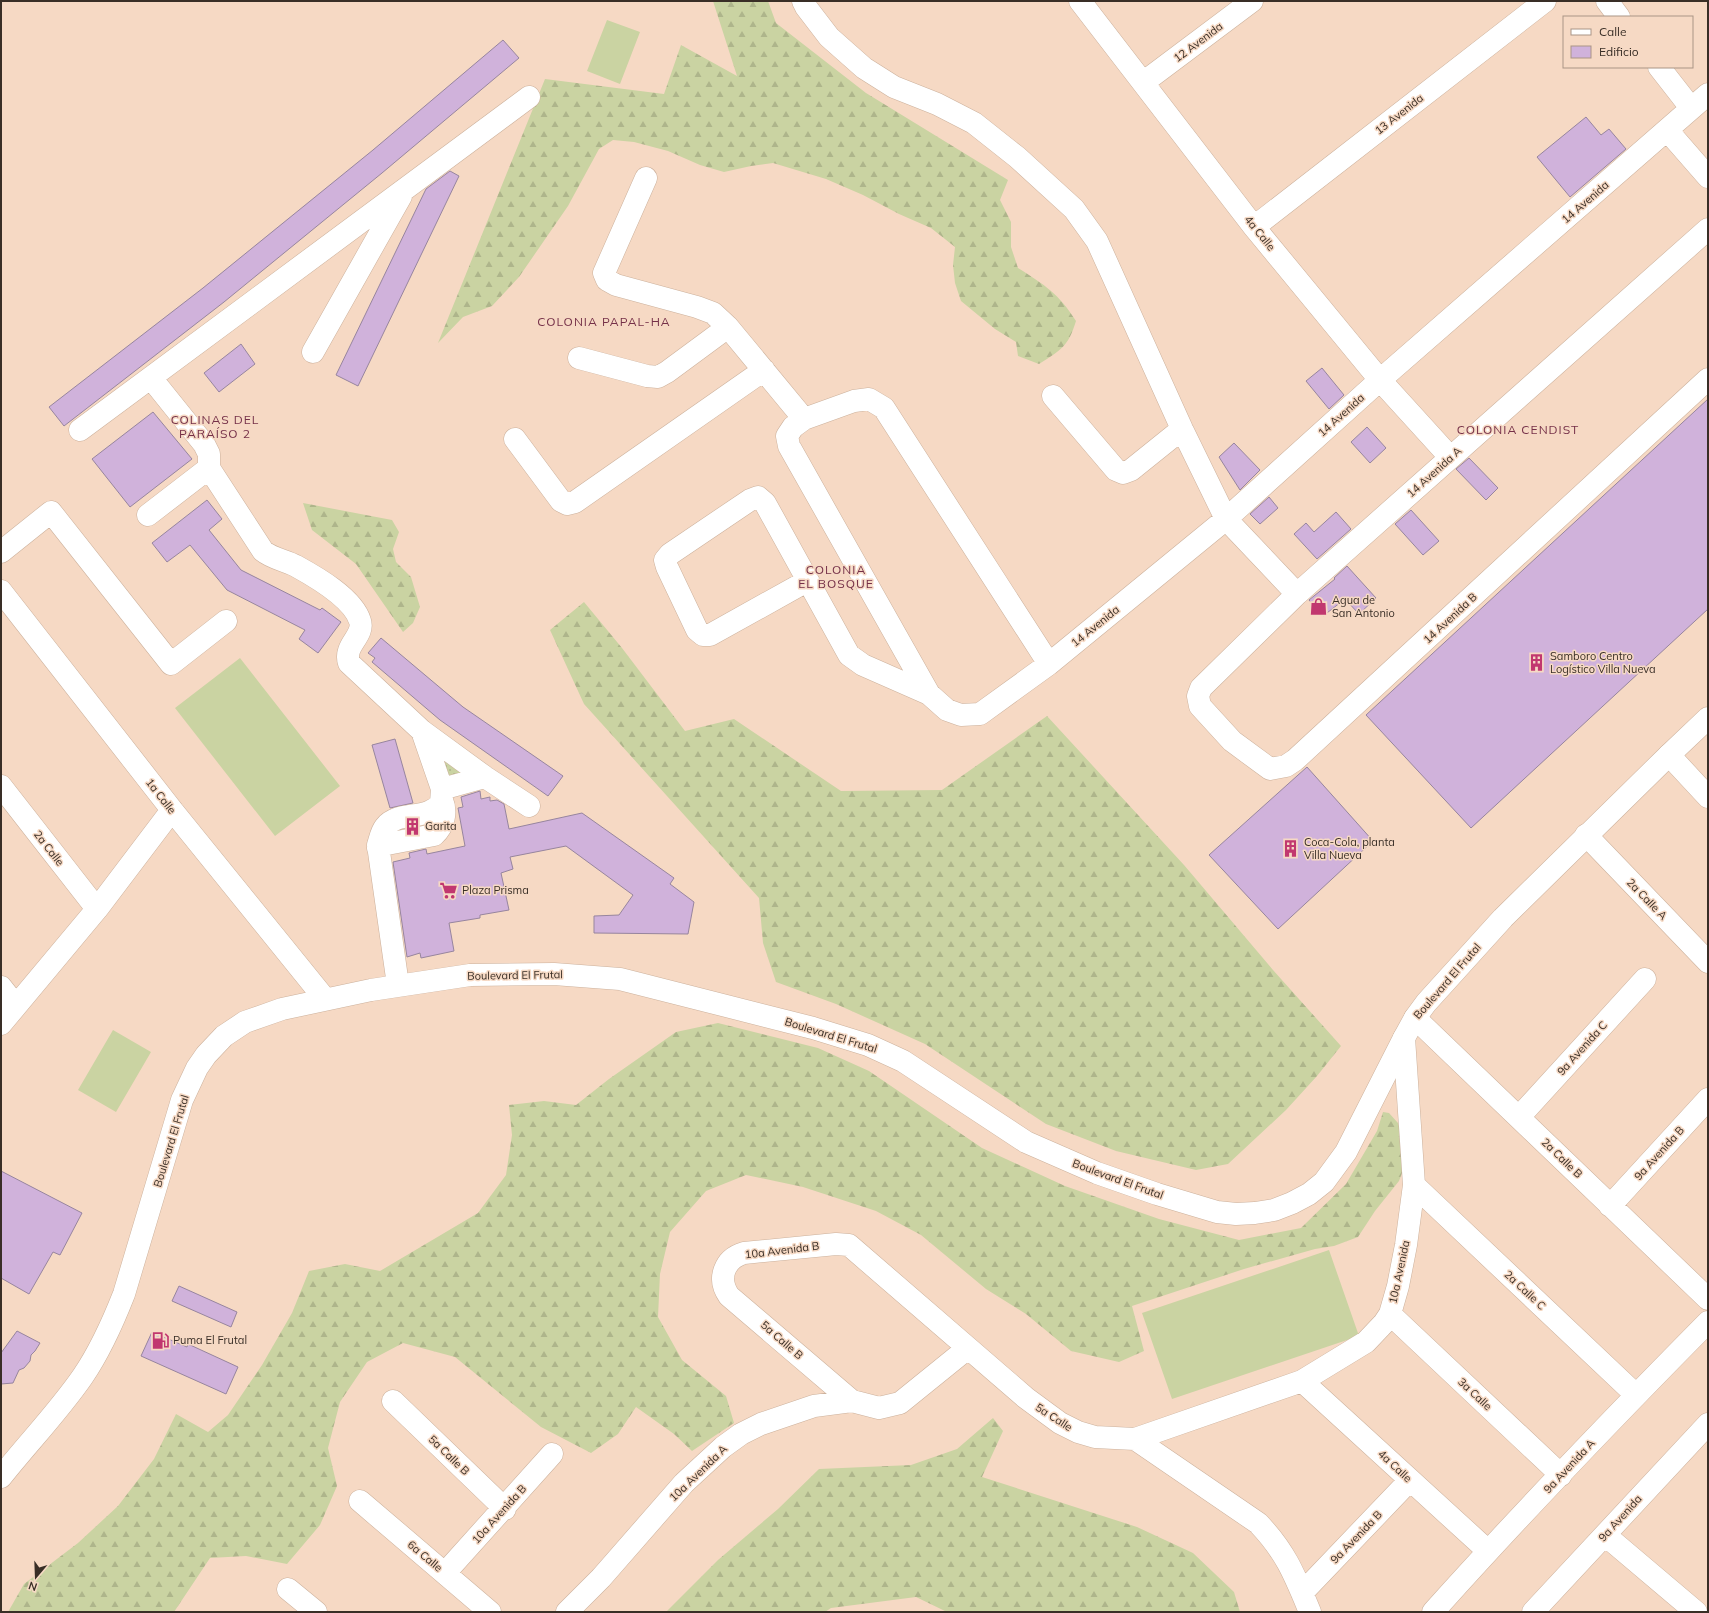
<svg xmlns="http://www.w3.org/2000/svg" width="1709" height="1613" font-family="Mulish,sans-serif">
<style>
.grass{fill:url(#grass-dots)}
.forest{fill:url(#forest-firs)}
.pitch{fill:#cad3a2}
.building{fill:#d0b2db;stroke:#97859e}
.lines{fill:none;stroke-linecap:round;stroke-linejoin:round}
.minor-casing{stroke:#ccb19c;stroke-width:23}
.major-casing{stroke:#ccb19c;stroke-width:23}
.minor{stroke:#fff;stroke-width:22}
.major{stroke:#fff;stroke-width:22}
.labels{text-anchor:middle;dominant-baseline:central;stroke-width:3;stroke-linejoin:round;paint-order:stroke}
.street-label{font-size:11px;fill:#392e26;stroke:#f6d9c4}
.poi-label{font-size:11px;fill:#392e26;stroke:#f6d9c4;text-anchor:start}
.neighbourhood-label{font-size:12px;letter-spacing:1px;fill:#753048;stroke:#f6d9c4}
</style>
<defs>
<pattern id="grass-dots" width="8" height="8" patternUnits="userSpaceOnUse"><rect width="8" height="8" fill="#cad3a2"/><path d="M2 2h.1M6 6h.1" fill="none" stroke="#aeb58b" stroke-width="1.8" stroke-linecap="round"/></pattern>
<pattern id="forest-firs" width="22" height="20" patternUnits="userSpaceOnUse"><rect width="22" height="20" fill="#cad3a2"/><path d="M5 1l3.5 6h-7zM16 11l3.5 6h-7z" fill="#aeb58b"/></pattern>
</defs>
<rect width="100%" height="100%" fill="#f6d9c4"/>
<path class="grass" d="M 438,750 L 467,773 L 446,777 Z"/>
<path class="forest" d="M 713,1 L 768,1 L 776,23 L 866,93 L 1008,180 L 1000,200 L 1011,222 L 1011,247 L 1018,268 C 1045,285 1059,294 1076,321 C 1068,347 1061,350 1039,364 L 1018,356 L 1016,342 L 995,329 L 961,301 L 955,283 L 953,265 L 955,247 L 931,228 L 899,214 L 863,195 L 826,179 L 773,163 L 751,166 L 724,172 L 700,165 L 668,151 L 634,142 L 613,140 L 599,149 L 568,206 L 519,277 L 492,306 L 463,317 L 438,343 L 545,79 L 664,94 L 681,45 L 737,76 Z
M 303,503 L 392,520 L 399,532 L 393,549 L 396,562 L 411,577 L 420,607 L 413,623 L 403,632 L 356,564 L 312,530 Z
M 584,602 L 622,648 L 685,731 L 734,719 L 841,791 L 942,790 L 1047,716 L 1184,865 L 1273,970 L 1341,1046 L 1317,1076 L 1286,1110 L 1228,1164 L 1196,1170 L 1116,1151 L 1046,1124 L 925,1044 L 836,1004 L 776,982 L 763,943 L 759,898 L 584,704 L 550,630 Z
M 718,1023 L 818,1048 L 869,1071 L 982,1148 L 1065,1186 L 1159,1219 L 1239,1240 L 1301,1228 L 1346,1184 L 1377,1131 L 1383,1112 L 1389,1113 L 1398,1123 L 1402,1135 L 1405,1165 L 1399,1181 L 1375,1211 L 1358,1237 L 1334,1246 L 1315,1249 L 1244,1269 L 1132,1306 L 1144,1351 L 1119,1362 L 1071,1351 L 1026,1314 L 986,1289 L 921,1235 L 876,1211 L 803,1187 L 746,1175 L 706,1191 L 670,1232 L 660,1274 L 658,1317 L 682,1360 L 726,1396 L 734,1423 L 692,1451 L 674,1434 L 636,1407 L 618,1434 L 591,1453 L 541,1427 L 455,1357 L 403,1343 L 367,1362 L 340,1402 L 328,1448 L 337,1486 L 320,1525 L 287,1564 L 246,1556 L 210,1558 L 174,1612 L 8,1612 L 24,1584 L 78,1543 L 118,1506 L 154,1459 L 176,1414 L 208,1432 L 228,1415 L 262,1365 L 292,1313 L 309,1271 L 345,1264 L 380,1271 L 478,1213 L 506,1175 L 512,1135 L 509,1105 L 544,1101 L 576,1105 L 609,1079 L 676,1032 Z
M 993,1418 L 1003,1431 L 982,1477 L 1137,1527 L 1193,1553 L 1234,1592 L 1240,1612 L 947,1612 L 916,1597 L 831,1608 L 825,1612 L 666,1612 L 718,1560 L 778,1509 L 819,1469 L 911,1465 L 957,1449 Z"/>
<path class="pitch" d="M 607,20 L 640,32 L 620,84 L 587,71 Z
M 240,658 L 340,786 L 275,836 L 175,708 Z
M 113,1030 L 151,1052 L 116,1112 L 78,1090 Z
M 1329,1250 L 1359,1336 L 1172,1399 L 1142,1313 Z"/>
<path class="building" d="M 503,40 L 519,58 L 382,173 L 224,302 L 64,426 L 49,407 L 203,288 L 373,150 Z
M 1586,117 L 1601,135 L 1609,129 L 1626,149 L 1570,197 L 1537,157 Z
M 450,171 L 459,176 L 358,386 L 336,375 L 426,189 Z
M 241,344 L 255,364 L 219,392 L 204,373 Z
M 1322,368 L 1344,395 L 1329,409 L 1306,381 Z
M 1708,399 L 1708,609 L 1471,828 L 1366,715 Z
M 153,412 L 192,459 L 130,507 L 92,459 Z
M 1367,427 L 1386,448 L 1370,463 L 1351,442 Z
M 1234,443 L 1260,470 L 1240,490 L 1219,457 Z
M 1469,458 L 1498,488 L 1486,500 L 1456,469 Z
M 1269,497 L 1278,508 L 1260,524 L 1250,514 Z
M 207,500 L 222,519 L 209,530 L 241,570 L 320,610 L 322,608 L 341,622 L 318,653 L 299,639 L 305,630 L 227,590 L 190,545 L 167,562 L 152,543 Z
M 1411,510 L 1439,541 L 1423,555 L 1395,524 Z
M 1336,512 L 1351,529 L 1317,559 L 1294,534 L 1306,523 L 1314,532 Z
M 1347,566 L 1376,598 L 1359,614 L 1345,599 L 1323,616 L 1309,600 L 1335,579 L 1334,578 Z
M 381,638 L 463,707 L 563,776 L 548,796 L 440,720 L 372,662 L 375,658 L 368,653 Z
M 395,739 L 413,803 L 390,808 L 372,745 Z
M 1307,767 L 1373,841 L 1278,929 L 1209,855 Z
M 480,791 L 481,799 L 490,797 L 490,801 L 497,800 L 504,804 L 509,829 L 582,813 L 674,878 L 670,884 L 694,902 L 688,934 L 594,933 L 594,916 L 619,915 L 633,895 L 566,846 L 510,857 L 513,869 L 501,873 L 509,910 L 480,915 L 480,918 L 449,923 L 454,951 L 421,958 L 420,953 L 407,957 L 393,862 L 410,858 L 409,853 L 426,849 L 427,854 L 465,846 L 458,808 L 463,807 L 461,797 Z
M 1,1171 L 82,1213 L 60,1255 L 53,1252 L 29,1294 L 1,1278 Z
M 179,1286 L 237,1312 L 231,1327 L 172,1301 Z
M 17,1331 L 40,1343 L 35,1351 L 31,1355 L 30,1361 L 24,1368 L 19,1370 L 13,1383 L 1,1384 L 1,1353 Z
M 152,1332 L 187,1347 L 188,1344 L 238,1367 L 226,1394 L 141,1356 Z"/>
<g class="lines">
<defs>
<path id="minor" d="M 803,1 L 806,7 L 829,37 L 864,68 L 894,87 L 937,104 L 974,123 L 1017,157 L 1074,209 L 1097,241 L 1182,429 L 1226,519 L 1297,594
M 1080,1 L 1254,227 L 1380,380 L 1450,457
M 1607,1 L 1619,17
M 1659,67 L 1691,108
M 1144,82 L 1252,1
M 1667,130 L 1708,177
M 646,178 L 604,273 L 607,280 L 616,285 L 697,307 L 713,313 L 728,327 L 804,419
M 1254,227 L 1545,1
M 1708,229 L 1297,594 L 1201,688 L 1198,696 L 1200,706 L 1232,741 L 1270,769 L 1286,766 L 1295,760 L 1708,379
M 313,352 L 401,196
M 579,358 L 647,376 L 658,377 L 667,372 L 728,327
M 151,378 L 204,444 L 209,454 L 209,468 L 263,551 C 273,559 285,560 296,566 C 316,577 353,598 360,621 C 365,636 343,645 349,663 L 422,731 L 485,777 L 529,806
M 1053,396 L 1116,470 L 1123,473 L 1131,470 L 1182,429
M 80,430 L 529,97
M 515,439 L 561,501 L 567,504 L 575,502 L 764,370
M 148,515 L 209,468
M 1,552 L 51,512 L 171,664 L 226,621
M 807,581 L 710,635 L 703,635 L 697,630 L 667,567 L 665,560 L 670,554 L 750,500 L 758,497 L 765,503 L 849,655 L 863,665 L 929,694
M 1,591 L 172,810 L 325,999
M 1049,664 L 884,408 L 869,399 L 854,401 L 804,419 L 793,427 L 787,436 L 789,446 L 929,694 L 947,710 L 961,715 L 980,714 L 1049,664 L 1226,519 L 1380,380 L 1708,94
M 1669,755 L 1708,797
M 1,786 L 97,909
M 442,789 L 485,777
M 1586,835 L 1708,962
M 378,848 L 387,844 L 434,835 C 444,826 447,812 442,800
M 398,985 L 378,845 C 380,839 381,832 385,827 C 398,810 428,821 441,803 L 442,789 L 422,731
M 1,987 L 16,1006
M 1415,1018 L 1708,1299
M 1,1024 L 97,909 L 172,810
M 1519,1117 L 1645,979
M 1414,1185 L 1636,1395
M 1610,1206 L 1708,1099
M 1390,1314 L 1561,1475
M 1302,1381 L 1488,1551
M 393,1401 L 505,1509
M 852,1401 L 729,1296 C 717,1279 724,1259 744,1253 L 836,1244 L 849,1245 L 1026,1398 L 1060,1423 L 1078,1432 L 1095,1437 L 1135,1439 L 1258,1523 C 1286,1552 1295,1576 1310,1612
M 1135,1439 L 1302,1381 L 1366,1342 L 1384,1323 L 1390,1314 L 1398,1286 L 1406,1245 L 1414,1185 L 1404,1038
M 360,1501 L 490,1612
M 1605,1535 L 1696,1612
M 445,1573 L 552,1454
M 288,1589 L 316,1612
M 1302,1593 L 1410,1480
M 567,1612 L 601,1578 L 684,1483 L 723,1447 L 741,1434 L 761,1424 L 814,1406 L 852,1401 L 879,1408 L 900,1403 L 968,1348
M 1433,1612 C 1522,1513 1614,1417 1708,1322
M 1533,1612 L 1708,1424"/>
<path id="major" d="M 1,1477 C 28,1443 59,1411 83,1376 C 100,1351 113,1322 124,1294 L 182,1100 L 197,1068 L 206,1055 L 224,1036 L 245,1022 L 282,1009 L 371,990 L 470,975 L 554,974 L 620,979 L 813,1028 L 868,1045 L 903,1061 L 1026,1142 L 1097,1173 L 1157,1194 L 1217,1212 L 1236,1214 L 1255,1213 L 1274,1210 L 1292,1203 L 1309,1194 L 1324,1182 L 1346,1152 L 1404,1038 L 1415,1018 L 1426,1003 L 1503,918 L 1669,755 L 1708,718"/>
</defs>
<use href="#minor" class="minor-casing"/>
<use href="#major" class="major-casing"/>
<use href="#minor" class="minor"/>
<use href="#major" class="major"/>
</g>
<defs>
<symbol id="shop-bare" viewBox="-9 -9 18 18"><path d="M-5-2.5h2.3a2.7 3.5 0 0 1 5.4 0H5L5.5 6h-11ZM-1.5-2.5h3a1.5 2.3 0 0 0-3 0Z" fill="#c1376f" stroke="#f6d9c4" stroke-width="2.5" paint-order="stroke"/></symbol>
<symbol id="building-bare" viewBox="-9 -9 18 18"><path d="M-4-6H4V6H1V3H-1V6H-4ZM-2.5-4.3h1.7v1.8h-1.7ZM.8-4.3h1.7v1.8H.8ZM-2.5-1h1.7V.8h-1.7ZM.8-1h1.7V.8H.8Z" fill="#c1376f" stroke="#f6d9c4" stroke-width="2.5" paint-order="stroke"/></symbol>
<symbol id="supermarket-bare" viewBox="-9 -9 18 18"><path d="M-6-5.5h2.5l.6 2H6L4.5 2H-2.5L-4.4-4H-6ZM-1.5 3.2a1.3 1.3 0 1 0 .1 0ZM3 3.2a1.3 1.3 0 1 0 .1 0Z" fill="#c1376f" stroke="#f6d9c4" stroke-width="2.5" paint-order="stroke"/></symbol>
<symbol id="fuel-bare" viewBox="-9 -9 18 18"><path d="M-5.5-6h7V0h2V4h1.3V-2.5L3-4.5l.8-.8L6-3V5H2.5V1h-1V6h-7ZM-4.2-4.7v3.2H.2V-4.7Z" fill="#c1376f" stroke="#f6d9c4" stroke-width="2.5" paint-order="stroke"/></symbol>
</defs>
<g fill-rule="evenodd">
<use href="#shop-bare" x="1306" y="594" width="25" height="25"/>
<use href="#building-bare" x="1524" y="650" width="25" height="25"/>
<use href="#building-bare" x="400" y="814" width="25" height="25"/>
<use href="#building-bare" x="1278" y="836" width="25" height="25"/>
<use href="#supermarket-bare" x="436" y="878" width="25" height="25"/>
<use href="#fuel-bare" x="148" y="1328" width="25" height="25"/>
</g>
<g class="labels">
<g class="street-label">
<text transform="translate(1198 42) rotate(-37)">12 Avenida</text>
<text transform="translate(1399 114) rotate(-38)">13 Avenida</text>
<text transform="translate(1585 202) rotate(-41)">14 Avenida</text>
<text transform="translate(1260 233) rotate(51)">4a Calle</text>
<text transform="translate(1341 415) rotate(-42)">14 Avenida</text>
<text transform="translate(1434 472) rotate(-42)">14 Avenida A</text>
<text transform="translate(1450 618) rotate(-43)">14 Avenida B</text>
<text transform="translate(1095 626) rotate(-39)">14 Avenida</text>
<text transform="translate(161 796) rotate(52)">1a Calle</text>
<text transform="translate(49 848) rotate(52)">2a Calle</text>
<text transform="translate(1647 899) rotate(46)">2a Calle A</text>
<text transform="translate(515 975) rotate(-1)">Boulevard El Frutal</text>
<text transform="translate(1447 981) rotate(-49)">Boulevard El Frutal</text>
<text transform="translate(831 1035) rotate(17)">Boulevard El Frutal</text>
<text transform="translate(1582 1048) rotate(-48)">9a Avenida C</text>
<text transform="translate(171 1141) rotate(-73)">Boulevard El Frutal</text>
<text transform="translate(1659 1153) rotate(-48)">9a Avenida B</text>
<text transform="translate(1562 1158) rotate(44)">2a Calle B</text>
<text transform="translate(1118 1179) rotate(20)">Boulevard El Frutal</text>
<text transform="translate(782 1250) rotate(-7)">10a Avenida B</text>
<text transform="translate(1399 1272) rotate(-78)">10a Avenida</text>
<text transform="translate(1525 1290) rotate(43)">2a Calle C</text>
<text transform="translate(782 1340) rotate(41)">5a Calle B</text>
<text transform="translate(1475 1394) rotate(43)">3a Calle</text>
<text transform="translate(1054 1417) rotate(33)">5a Calle</text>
<text transform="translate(449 1455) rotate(44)">5a Calle B</text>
<text transform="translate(1395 1466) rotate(43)">4a Calle</text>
<text transform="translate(1569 1466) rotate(-47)">9a Avenida A</text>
<text transform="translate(698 1473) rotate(-44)">10a Avenida A</text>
<text transform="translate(499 1514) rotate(-48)">10a Avenida B</text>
<text transform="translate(1620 1518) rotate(-48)">9a Avenida</text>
<text transform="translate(1356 1537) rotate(-46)">9a Avenida B</text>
<text transform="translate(425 1556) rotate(40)">6a Calle</text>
</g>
<g class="poi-label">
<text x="1332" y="600">Agua de<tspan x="1332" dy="13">San Antonio</tspan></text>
<text x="1550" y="656">Samboro Centro<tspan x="1550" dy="13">Logístico Villa Nueva</tspan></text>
<text x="425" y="826">Garita</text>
<text x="1304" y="842">Coca-Cola, planta<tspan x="1304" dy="13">Villa Nueva</tspan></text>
<text x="462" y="890">Plaza Prisma</text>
<text x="173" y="1340">Puma El Frutal</text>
</g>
<g class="neighbourhood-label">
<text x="604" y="321">COLONIA PAPAL-HA</text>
<text x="215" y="419">COLINAS DEL<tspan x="215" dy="14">PARAÍSO 2</tspan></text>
<text x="1518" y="429">COLONIA CENDIST</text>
<text x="836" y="569">COLONIA<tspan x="836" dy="14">EL BOSQUE</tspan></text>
</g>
</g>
<rect width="1709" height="1613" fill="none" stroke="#392e26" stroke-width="4"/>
<rect x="1563" y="16" width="130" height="52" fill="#f6d9c4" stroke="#aa9585"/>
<rect x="1571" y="29" width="20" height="6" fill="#ffffff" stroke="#aa9585"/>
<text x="1599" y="36" font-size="12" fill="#392e26">Calle</text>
<rect x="1571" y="46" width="20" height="12" fill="#d0b2db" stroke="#aa9585"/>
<text x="1599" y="56" font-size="12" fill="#392e26">Edificio</text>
<g transform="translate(36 1577) rotate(199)" stroke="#f6d9c4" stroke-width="3" paint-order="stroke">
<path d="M0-3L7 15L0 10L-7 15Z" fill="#392e26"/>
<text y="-6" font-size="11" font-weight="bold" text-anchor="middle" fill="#392e26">N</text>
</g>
</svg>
